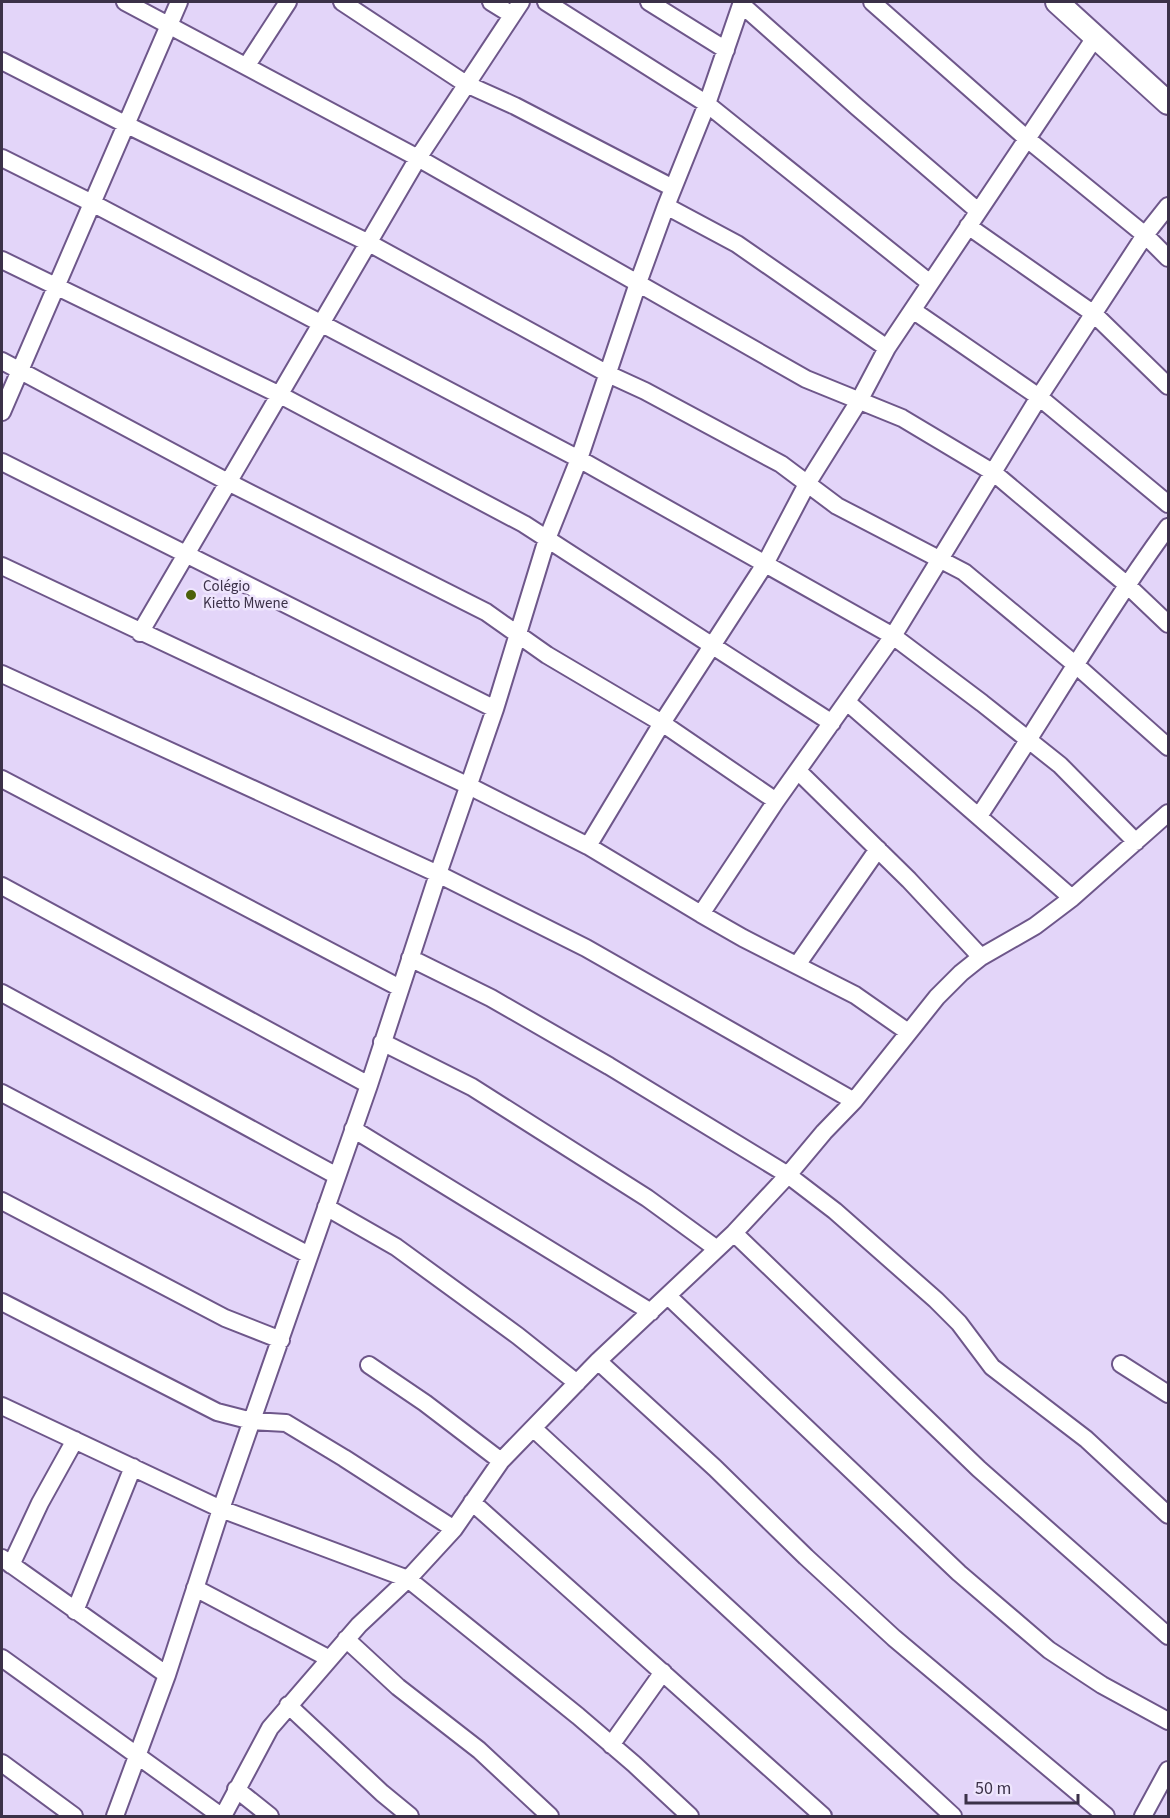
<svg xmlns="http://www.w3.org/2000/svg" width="1170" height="1818" font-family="'Source Sans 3',sans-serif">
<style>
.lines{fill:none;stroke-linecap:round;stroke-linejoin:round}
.minor-casing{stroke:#6e578a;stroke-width:20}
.secondary-casing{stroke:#6e578a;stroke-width:26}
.minor{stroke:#fff;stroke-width:16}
.secondary{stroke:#fff;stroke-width:22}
.poi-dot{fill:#4b6009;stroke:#eee5fd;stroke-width:2}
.labels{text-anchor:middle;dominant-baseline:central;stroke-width:5;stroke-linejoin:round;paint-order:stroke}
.poi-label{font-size:15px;fill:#3b3148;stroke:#eee5fd;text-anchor:start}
</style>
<rect width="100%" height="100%" fill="#e3d5f9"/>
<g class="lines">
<defs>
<path id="minor" d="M 125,2 L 418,158 L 806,379 L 902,418 L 994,473 L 1126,584 L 1168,624
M 342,2 L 466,84 L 515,106 L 673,188
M 491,2 L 512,15
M 546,2 L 707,104 L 930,283
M 649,2 L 726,50
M 872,2 L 1026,138 L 1145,235 L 1168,258
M 741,4 L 857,107 L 978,211
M 2,61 L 127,125 L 369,243 L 608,374 L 645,391 L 781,464 L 837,506 L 964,572 L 1077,666 L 1168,747
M 247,65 L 288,2
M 2,158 L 92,203 L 579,459 L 893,636 L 982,703 L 1060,765 L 1136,842
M 666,206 L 737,244 L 887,348
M 968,226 L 1094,314 L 1168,386
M 2,260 L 280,395 L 524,524 L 832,723
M 914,311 L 1039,397 L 1168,504
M 2,361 L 228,482 L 486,612 L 547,655 L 662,723 L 776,801
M 2,412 L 179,2
M 2,462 L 495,709
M 2,566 L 469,786 L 588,846 L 701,914 L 776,801 L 893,636 L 1039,397 L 1145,235 L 1168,206
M 140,633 L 418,158 L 521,2
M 2,674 L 438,874 L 586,948 L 854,1101
M 847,702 L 1072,898
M 798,771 L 909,880 L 981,957
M 2,779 L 400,988
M 979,816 C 1043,720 1100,620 1168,527
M 588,846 L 662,723 L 765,564 L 807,484 L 859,401 L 887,348 L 1096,36
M 2,886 L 369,1085
M 701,914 L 743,938 L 855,995 L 908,1032
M 410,958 L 491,998 L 609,1066 L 788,1175 L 835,1211 L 936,1300 L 959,1323 L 992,1367 L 1086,1439 L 1168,1515
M 797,965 L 878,849
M 2,993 L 337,1176
M 382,1042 L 472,1087 L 647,1198 L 717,1249
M 2,1093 L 309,1255
M 353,1129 L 651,1312
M 2,1201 L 225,1318 L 281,1340
M 326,1207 L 396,1247 L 518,1336 L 577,1383
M 734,1233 L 979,1469 L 1168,1636
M 668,1296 L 959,1573 L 1049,1650 L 1102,1685 L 1168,1721
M 2,1302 L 217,1412 L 252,1421 L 286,1423 L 344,1458 L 454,1529
M 598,1361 L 715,1468 L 806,1557 L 894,1638 L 1106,1816
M 1121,1364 L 1168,1394
M 369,1365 L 425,1403 L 501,1461
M 2,1406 L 221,1509 L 408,1579 L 578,1716 L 634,1764 L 690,1816
M 533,1428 L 953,1816
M 472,1502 L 823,1816
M 2,1558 L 167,1675
M 11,1565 L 40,1503 L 75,1440
M 195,1588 L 328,1658
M 75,1611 L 133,1467
M 346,1639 L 398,1687 L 479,1750 L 550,1816
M 2,1658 L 221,1816
M 288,1705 L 382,1793 L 410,1816
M 611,1745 L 663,1672
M 2,1763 L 74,1816
M 236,1789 L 270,1816
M 115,1816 L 167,1675 L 221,1509 L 369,1085 L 438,874 L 495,709 L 547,539 L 579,459 L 638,283 L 666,206 L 707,104 L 742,2
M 223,1816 L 270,1728 L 359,1625 L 408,1579 L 454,1529 L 501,1461 L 598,1361 L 734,1233 L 788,1175 L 824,1132 L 854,1101 L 937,997 L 961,973 L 981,957 L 1035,926 L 1072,898 L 1168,813
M 1143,1816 L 1168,1770"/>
<path id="secondary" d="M 1057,2 L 1168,103"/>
</defs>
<use href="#minor" class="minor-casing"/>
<use href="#secondary" class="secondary-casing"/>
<use href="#minor" class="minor"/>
<use href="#secondary" class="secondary"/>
</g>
<circle class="poi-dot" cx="191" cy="595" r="6"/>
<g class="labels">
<g class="poi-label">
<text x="203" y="586">Colégio<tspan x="203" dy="17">Kietto Mwene</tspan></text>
</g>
</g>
<rect width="1170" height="1818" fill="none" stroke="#3b3148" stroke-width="6"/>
<path d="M966 1794v9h112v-9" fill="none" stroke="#3b3148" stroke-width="3"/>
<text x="975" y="1794" font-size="18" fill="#3b3148" stroke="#eee5fd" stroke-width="4.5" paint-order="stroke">50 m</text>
</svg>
